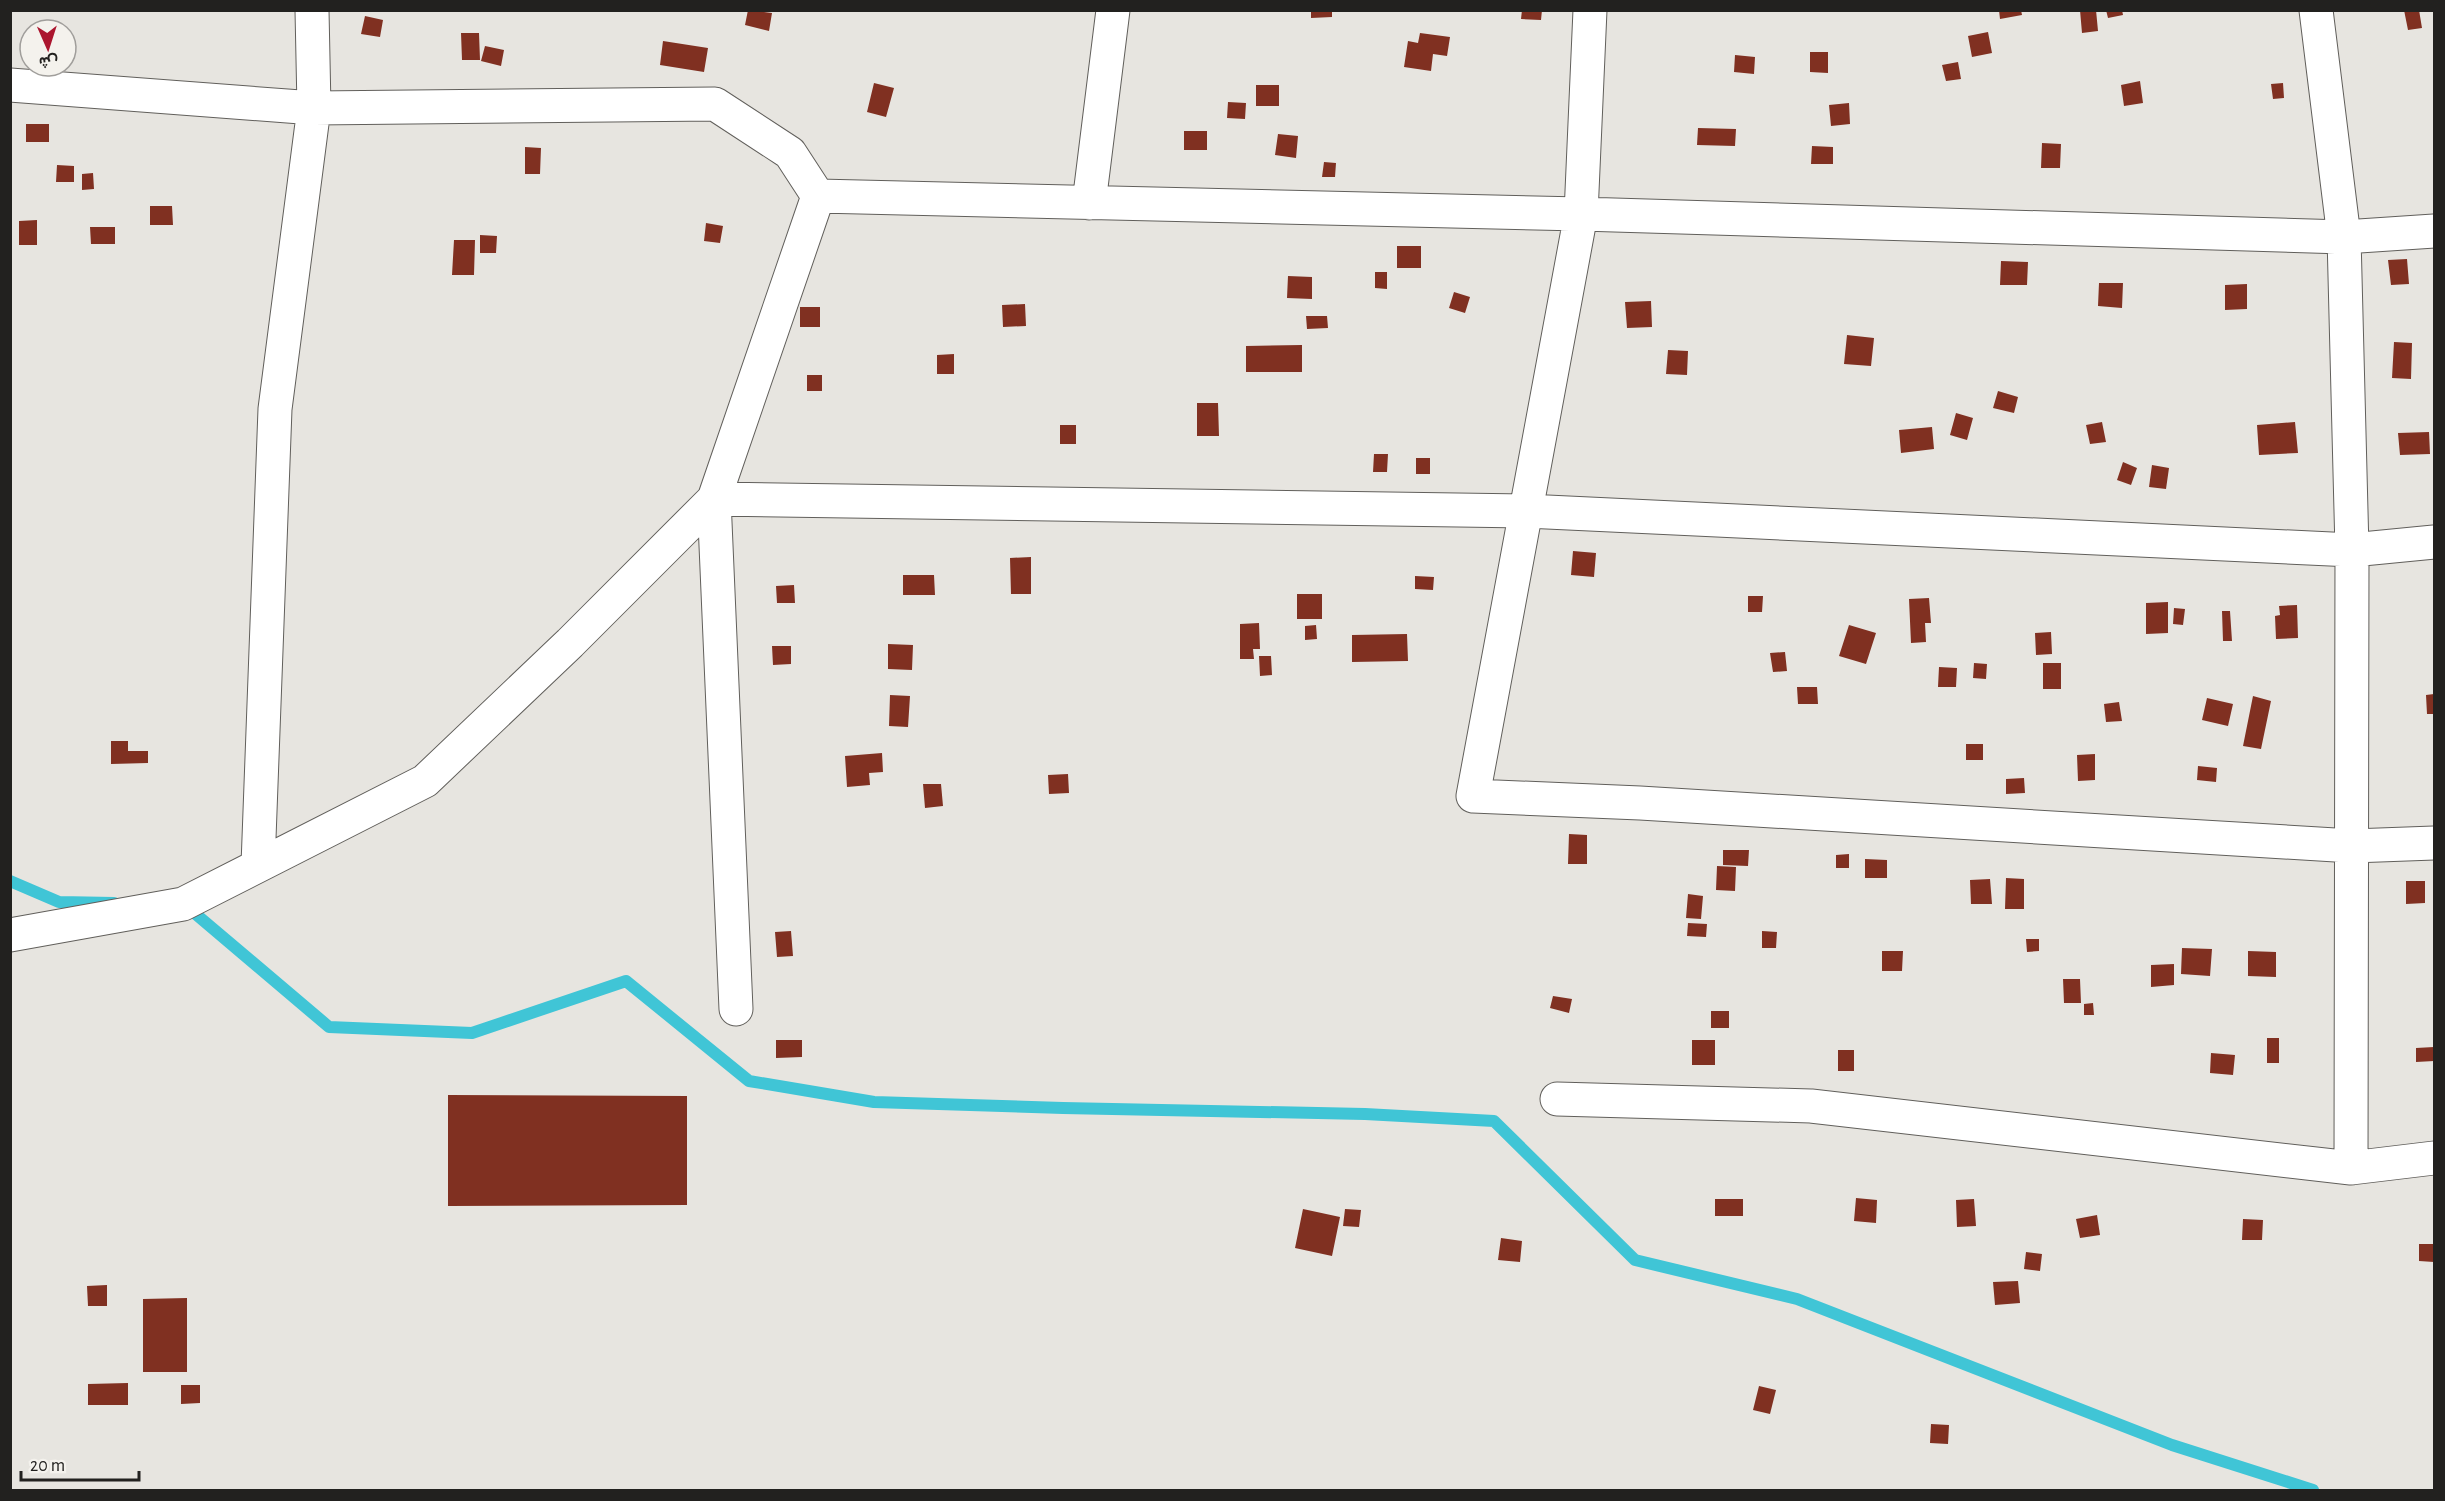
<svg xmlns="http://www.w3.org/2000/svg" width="2445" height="1501" font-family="'Alegreya Sans',Vazirmatn,sans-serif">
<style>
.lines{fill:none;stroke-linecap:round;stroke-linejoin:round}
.stream{stroke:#40c5d6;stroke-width:12}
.building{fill:#803021}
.street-casing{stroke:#615f5b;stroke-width:35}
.street{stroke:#fff;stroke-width:33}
</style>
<rect width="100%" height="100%" fill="#e7e5e0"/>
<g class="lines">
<path class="stream" d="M 10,881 L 59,902 L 114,903
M 185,905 L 329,1027 L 472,1033 L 626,981 L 749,1081 L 874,1102 L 1063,1108 L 1365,1114 L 1494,1121 L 1635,1260 L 1797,1299 L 2172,1445 L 2313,1490"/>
</g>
<path class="building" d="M 748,10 L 772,13 L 769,31 L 745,25 Z
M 1311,10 L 1332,10 L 1332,17 L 1311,18 Z
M 1522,10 L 1542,10 L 1541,20 L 1521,19 Z
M 1999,10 L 2021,10 L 2022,15 L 2000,19 Z
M 2080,10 L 2096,10 L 2098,31 L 2082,33 Z
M 2106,10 L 2122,10 L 2123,15 L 2108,18 Z
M 2404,10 L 2419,10 L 2422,28 L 2408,30 Z
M 365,16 L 383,20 L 380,37 L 361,34 Z
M 1988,32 L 1992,53 L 1972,57 L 1968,36 Z
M 461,33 L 479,33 L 480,60 L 462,60 Z
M 1420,33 L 1450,37 L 1447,56 L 1433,54 L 1431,71 L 1404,67 L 1408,41 L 1418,43 Z
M 663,41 L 708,48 L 704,72 L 660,65 Z
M 485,46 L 504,50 L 501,66 L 481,61 Z
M 1810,52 L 1828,52 L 1828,73 L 1810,72 Z
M 1735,55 L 1755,57 L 1754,74 L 1734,72 Z
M 1958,62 L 1961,79 L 1946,81 L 1942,65 Z
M 2140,81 L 2143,103 L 2124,106 L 2121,85 Z
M 874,83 L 894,88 L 886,117 L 867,112 Z
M 2283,83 L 2284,98 L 2273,99 L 2271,84 Z
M 1256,85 L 1279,85 L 1279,106 L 1256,106 Z
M 1228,102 L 1246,103 L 1245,119 L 1227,118 Z
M 1849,103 L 1850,124 L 1831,126 L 1829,105 Z
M 26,124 L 49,124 L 49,142 L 26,142 Z
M 1698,128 L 1736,129 L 1735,146 L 1697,145 Z
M 1184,131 L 1207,131 L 1207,150 L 1184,150 Z
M 1278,134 L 1298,136 L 1296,158 L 1275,155 Z
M 2042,143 L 2061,144 L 2060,168 L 2041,168 Z
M 1812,146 L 1833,147 L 1833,164 L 1811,164 Z
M 525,147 L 541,148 L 540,174 L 525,174 Z
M 1324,162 L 1336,163 L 1335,177 L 1322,177 Z
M 57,165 L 74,166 L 74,182 L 56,182 Z
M 93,173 L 94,189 L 82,190 L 82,174 Z
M 150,206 L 172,206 L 173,225 L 150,225 Z
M 37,220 L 37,245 L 19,245 L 19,221 Z
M 706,223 L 723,226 L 720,243 L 704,241 Z
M 90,227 L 115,227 L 115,244 L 91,244 Z
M 480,235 L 497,236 L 496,253 L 480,253 Z
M 454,240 L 475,240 L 474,275 L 452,275 Z
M 1397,246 L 1421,246 L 1421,268 L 1397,268 Z
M 2407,259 L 2409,284 L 2391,285 L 2388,260 Z
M 2001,261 L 2028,262 L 2027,285 L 2000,285 Z
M 1375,272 L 1387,272 L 1387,289 L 1375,288 Z
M 1288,276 L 1312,277 L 1312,299 L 1287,298 Z
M 2099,283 L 2123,283 L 2122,308 L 2098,306 Z
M 2247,284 L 2247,309 L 2225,310 L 2225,285 Z
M 1454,292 L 1470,297 L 1465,313 L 1449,308 Z
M 1651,301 L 1652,327 L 1627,328 L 1625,302 Z
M 1025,304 L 1026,326 L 1003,327 L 1002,305 Z
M 800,307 L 820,307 L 820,327 L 800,327 Z
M 1306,316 L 1327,316 L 1328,328 L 1307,329 Z
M 1847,335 L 1874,338 L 1871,366 L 1844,364 Z
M 2394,342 L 2412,343 L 2411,379 L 2392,378 Z
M 1302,345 L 1302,372 L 1246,372 L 1246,346 Z
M 1668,350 L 1688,351 L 1687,375 L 1666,374 Z
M 954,354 L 954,374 L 937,374 L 937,355 Z
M 807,375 L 822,375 L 822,391 L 807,391 Z
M 1998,391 L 2018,397 L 2014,413 L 1993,408 Z
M 1197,403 L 1218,403 L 1219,436 L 1197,436 Z
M 1956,413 L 1973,418 L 1967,440 L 1950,435 Z
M 2102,422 L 2106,442 L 2090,444 L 2086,425 Z
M 2295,422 L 2298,453 L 2259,455 L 2257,425 Z
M 1060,425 L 1076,425 L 1076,444 L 1060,444 Z
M 1932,427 L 1934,449 L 1901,453 L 1899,430 Z
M 2429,432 L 2430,454 L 2400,455 L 2398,433 Z
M 1374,454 L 1388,454 L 1387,472 L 1373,472 Z
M 1416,458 L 1430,458 L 1430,474 L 1416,474 Z
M 2123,462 L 2137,468 L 2131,485 L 2117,480 Z
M 2152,465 L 2169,468 L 2166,489 L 2149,487 Z
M 1573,551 L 1596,553 L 1594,577 L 1571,575 Z
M 1031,557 L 1031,594 L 1011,594 L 1010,558 Z
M 903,575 L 934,575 L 935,595 L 903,595 Z
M 1415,576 L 1434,577 L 1433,590 L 1415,589 Z
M 794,585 L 795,603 L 777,603 L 776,586 Z
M 1297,594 L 1322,594 L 1322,619 L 1297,619 Z
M 1748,596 L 1763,596 L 1762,612 L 1748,612 Z
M 1929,598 L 1931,623 L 1925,623 L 1926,642 L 1911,643 L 1909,599 Z
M 2168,602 L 2168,633 L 2146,634 L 2146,603 Z
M 2297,605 L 2298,638 L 2276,639 L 2275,616 L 2280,615 L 2279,606 Z
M 2174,608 L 2185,609 L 2183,625 L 2173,624 Z
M 2222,611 L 2230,611 L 2232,641 L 2223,641 Z
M 1259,623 L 1260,649 L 1253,649 L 1254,659 L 1240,659 L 1240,624 Z
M 1316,625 L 1317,639 L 1305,640 L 1305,626 Z
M 1849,625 L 1876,633 L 1866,664 L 1839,656 Z
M 2051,632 L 2052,654 L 2036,655 L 2035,633 Z
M 1407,634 L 1408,661 L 1352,662 L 1352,635 Z
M 888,644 L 913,645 L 912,670 L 888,669 Z
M 772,646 L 791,646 L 791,664 L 773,665 Z
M 1785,652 L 1787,671 L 1773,672 L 1770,653 Z
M 1259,656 L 1271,656 L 1272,675 L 1260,676 Z
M 1974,663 L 1987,664 L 1986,679 L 1973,678 Z
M 2043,663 L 2061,663 L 2061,689 L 2043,689 Z
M 1939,667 L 1957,668 L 1956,687 L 1938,687 Z
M 1797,687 L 1817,687 L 1818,704 L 1798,704 Z
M 2434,694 L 2434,714 L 2427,714 L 2426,695 Z
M 890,695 L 910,696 L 908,727 L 889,726 Z
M 2253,696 L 2271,701 L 2261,749 L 2243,746 Z
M 2207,698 L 2233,704 L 2228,726 L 2202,720 Z
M 2119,702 L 2122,721 L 2106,722 L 2104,704 Z
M 111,741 L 128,741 L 128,751 L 148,751 L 148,763 L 111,764 Z
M 1966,744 L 1983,744 L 1983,760 L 1966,760 Z
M 882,753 L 883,772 L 869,773 L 870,785 L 847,787 L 845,756 Z
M 2095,754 L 2095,780 L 2078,781 L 2077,755 Z
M 2198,766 L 2217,768 L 2216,782 L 2197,780 Z
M 1068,774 L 1069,793 L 1049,794 L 1048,775 Z
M 2024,778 L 2025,793 L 2006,794 L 2006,779 Z
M 923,784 L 941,784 L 943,806 L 925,808 Z
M 1569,834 L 1587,835 L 1587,864 L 1568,864 Z
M 1723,850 L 1749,850 L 1748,866 L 1723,865 Z
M 1849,854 L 1849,868 L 1836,868 L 1836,855 Z
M 1865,859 L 1887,860 L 1887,878 L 1865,878 Z
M 1717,866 L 1736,867 L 1735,891 L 1716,890 Z
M 2006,878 L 2024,879 L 2024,909 L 2005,909 Z
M 1990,879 L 1992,904 L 1971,904 L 1970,880 Z
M 2406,881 L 2425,881 L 2425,903 L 2406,904 Z
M 1688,894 L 1703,896 L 1701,919 L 1686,918 Z
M 1688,923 L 1707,924 L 1706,937 L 1687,936 Z
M 791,931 L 793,956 L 777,957 L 775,932 Z
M 1762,931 L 1777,932 L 1776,948 L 1762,948 Z
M 2026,939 L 2039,939 L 2039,951 L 2027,952 Z
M 2182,948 L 2212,949 L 2210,976 L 2181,974 Z
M 1882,951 L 1903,951 L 1902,971 L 1882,971 Z
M 2248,951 L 2276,952 L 2276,977 L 2248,976 Z
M 2174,964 L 2174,985 L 2151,987 L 2151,965 Z
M 2063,979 L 2080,979 L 2081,1003 L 2064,1003 Z
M 1553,996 L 1572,999 L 1569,1013 L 1550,1008 Z
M 2093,1003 L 2094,1015 L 2084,1015 L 2084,1004 Z
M 1711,1011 L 1729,1011 L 1729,1028 L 1711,1028 Z
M 2267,1038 L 2279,1038 L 2279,1063 L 2267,1063 Z
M 776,1040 L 802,1040 L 802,1057 L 776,1058 Z
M 1692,1040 L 1715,1040 L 1715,1065 L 1692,1065 Z
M 2434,1047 L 2434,1061 L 2416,1062 L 2416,1048 Z
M 1838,1050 L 1854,1050 L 1854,1071 L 1838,1071 Z
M 2211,1053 L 2235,1055 L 2233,1075 L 2210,1073 Z
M 448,1095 L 687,1096 L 687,1205 L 448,1206 Z
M 1856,1198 L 1877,1200 L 1876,1223 L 1854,1221 Z
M 1715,1199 L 1743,1199 L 1743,1216 L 1715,1216 Z
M 1974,1199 L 1976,1226 L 1957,1227 L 1956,1200 Z
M 1303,1209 L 1340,1217 L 1332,1256 L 1295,1248 Z
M 1345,1209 L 1361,1210 L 1359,1227 L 1343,1226 Z
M 2097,1215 L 2100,1235 L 2080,1238 L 2076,1219 Z
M 2243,1219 L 2263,1220 L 2262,1240 L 2242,1240 Z
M 1501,1238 L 1522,1241 L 1520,1262 L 1498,1260 Z
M 2419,1244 L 2434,1244 L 2434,1262 L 2419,1261 Z
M 2026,1252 L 2042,1254 L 2040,1271 L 2024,1269 Z
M 2018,1281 L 2020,1303 L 1995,1305 L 1993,1282 Z
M 107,1285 L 107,1306 L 88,1306 L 87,1286 Z
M 187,1298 L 187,1372 L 143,1372 L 143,1299 Z
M 128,1383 L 128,1405 L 88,1405 L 88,1384 Z
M 181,1385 L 200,1385 L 200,1403 L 181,1404 Z
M 1759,1386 L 1776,1390 L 1770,1414 L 1753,1410 Z
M 1931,1424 L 1949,1425 L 1948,1444 L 1930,1443 Z"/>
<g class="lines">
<defs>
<path id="street" d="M 1590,10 L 1581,214 L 1473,796 L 1640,803 L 2352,846 L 2434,843
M 2316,10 L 2344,237 L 2352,550 L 2351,1168
M 10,85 L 314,108 L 715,104 L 790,153 L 818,196 L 714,499 L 736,1009
M 818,196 L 1581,214 L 2344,237 L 2434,231
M 1089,203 L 1113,10
M 258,865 L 275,409 L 314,108 L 312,10
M 10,935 L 183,904 L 425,781 L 570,643 L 714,499 L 1526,511 L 2352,550 L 2434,542
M 1557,1099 L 1811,1106 L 2351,1168 L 2434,1158"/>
</defs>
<use href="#street" class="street-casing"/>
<use href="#street" class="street"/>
</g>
<rect width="2445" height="1501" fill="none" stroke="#22211f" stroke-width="24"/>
<g transform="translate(48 48) rotate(177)"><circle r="28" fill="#f4f2ed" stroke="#a09e9b" stroke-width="1.5"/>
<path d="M0-4.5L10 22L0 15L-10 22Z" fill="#ab152e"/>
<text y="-9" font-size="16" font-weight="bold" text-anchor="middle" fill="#22211f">ش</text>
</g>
<path d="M21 1471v9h118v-9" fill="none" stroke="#22211f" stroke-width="3"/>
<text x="30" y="1471" font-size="18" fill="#22211f" stroke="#f4f2ed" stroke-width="4.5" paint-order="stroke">20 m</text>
</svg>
